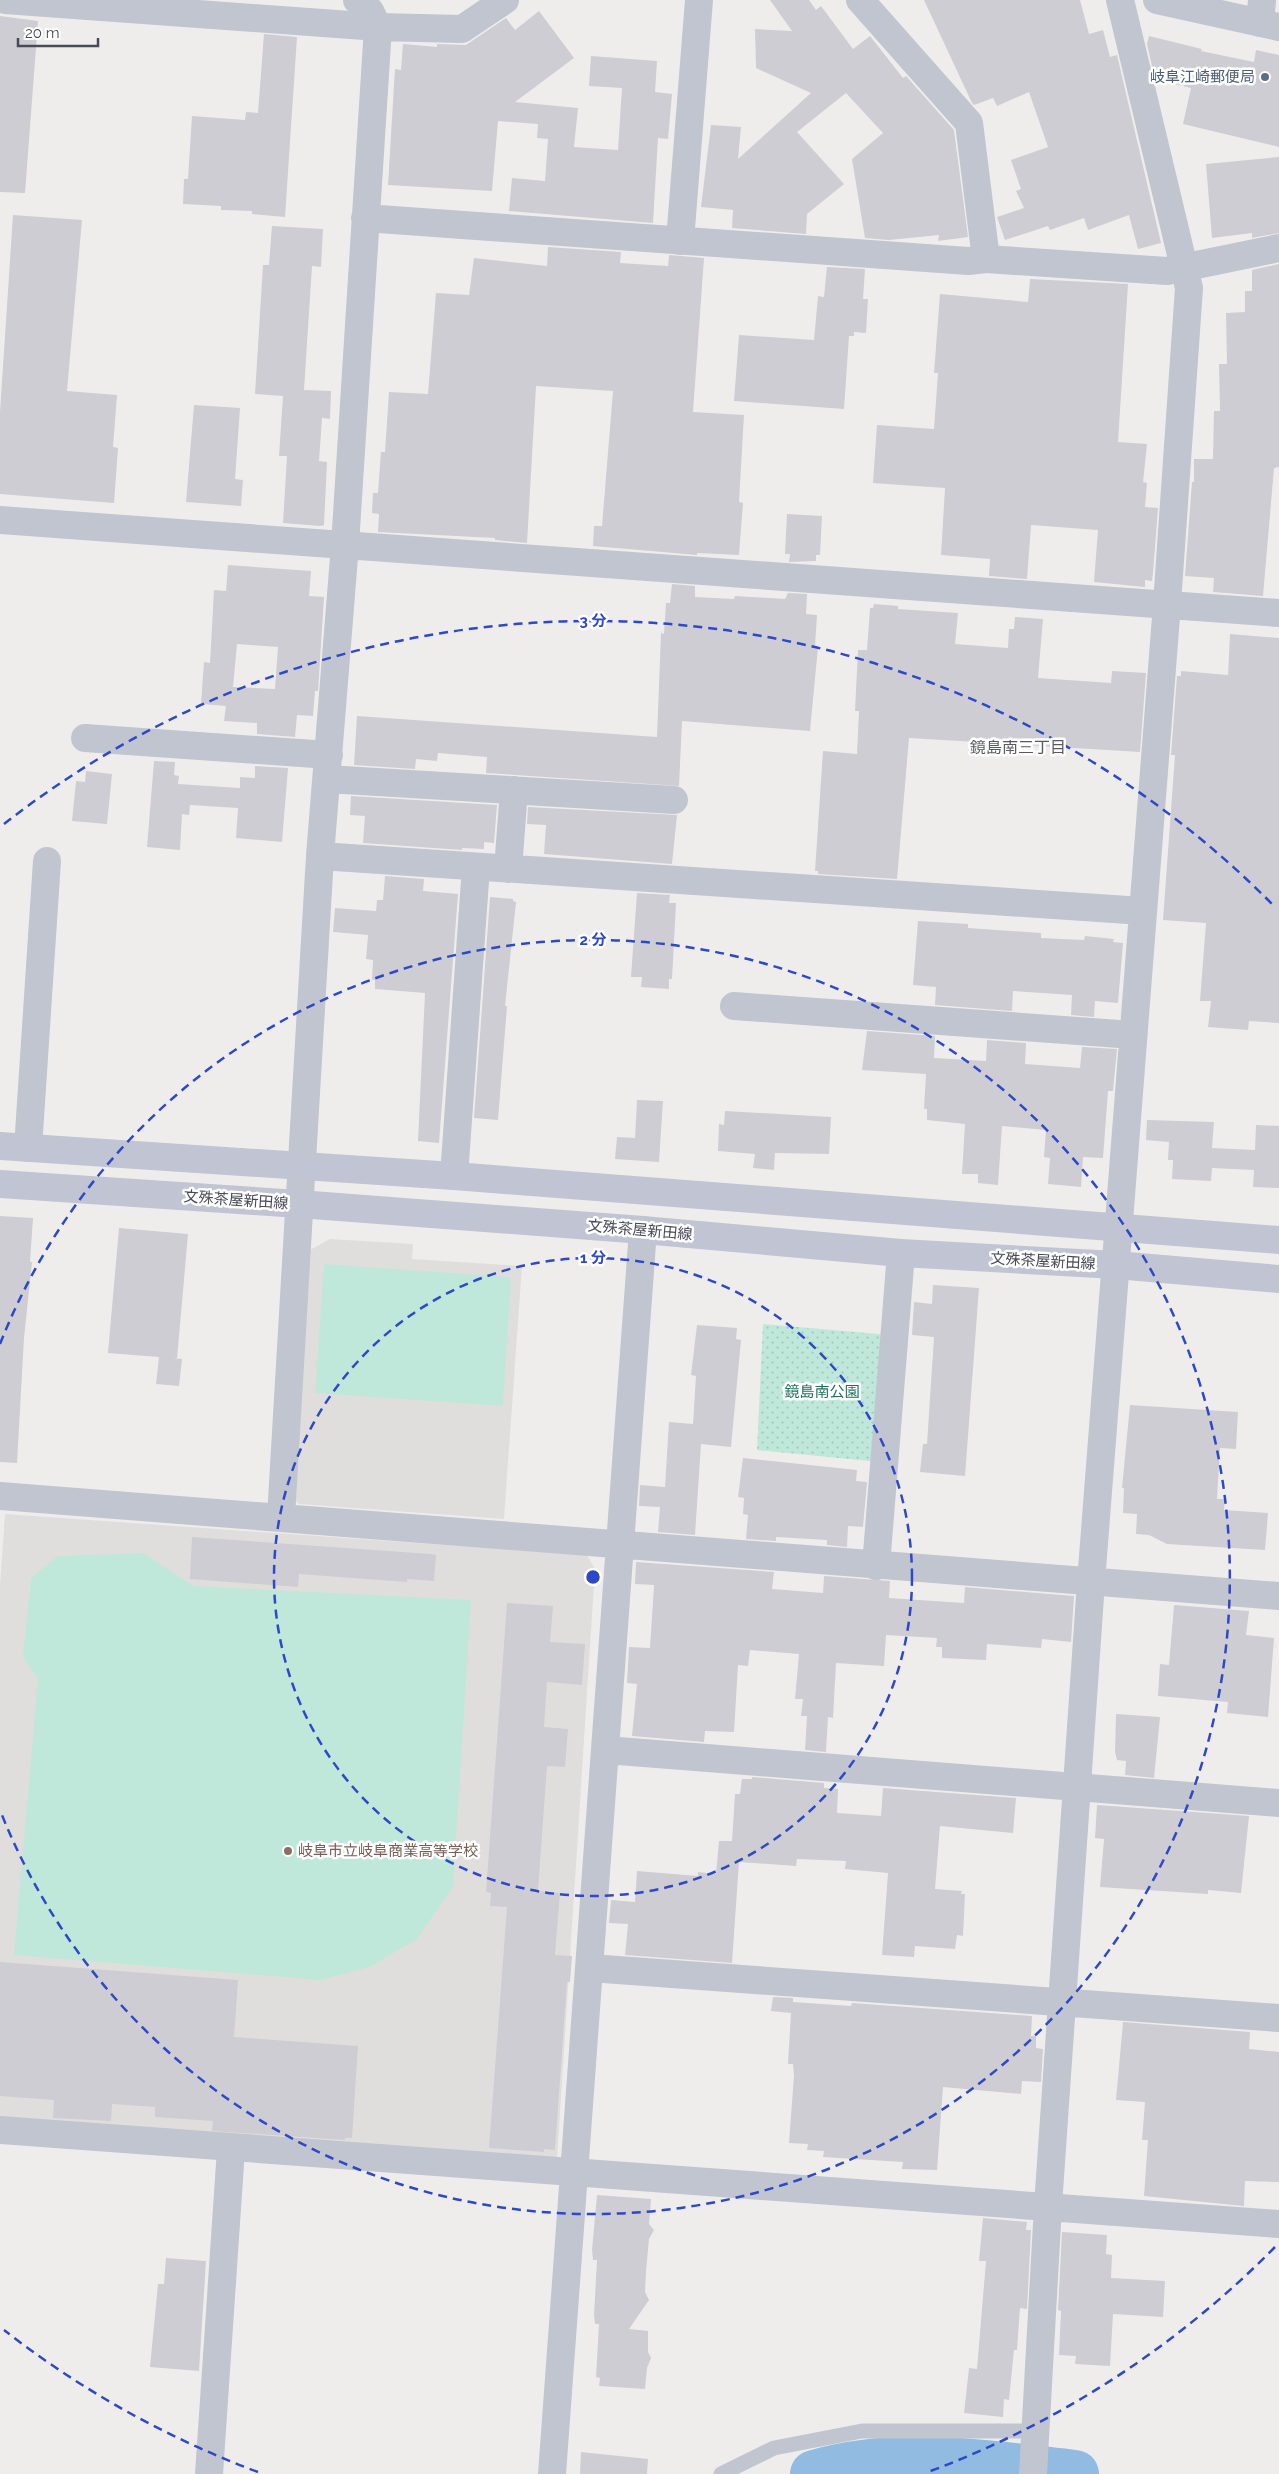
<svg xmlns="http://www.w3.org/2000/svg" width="1279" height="2474" font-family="Raleway,'Noto Sans JP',sans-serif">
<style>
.education{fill:#e0dedd}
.grass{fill:#bfe8da}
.park{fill:url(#park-dots)}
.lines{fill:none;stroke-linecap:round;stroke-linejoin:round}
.river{stroke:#91bbe0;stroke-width:48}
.building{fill:#cdcdd3;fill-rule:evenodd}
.lane{stroke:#c1c5d0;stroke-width:15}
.street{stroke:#c1c5d0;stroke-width:28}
.secondary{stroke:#c1c5d3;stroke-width:28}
.ring{fill:none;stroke:#2d48c8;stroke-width:2.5;stroke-dasharray:9 6}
.service-dot{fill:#5c6f8a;stroke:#fff;stroke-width:2}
.education-dot{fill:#8d6e63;stroke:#fff;stroke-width:2}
.labels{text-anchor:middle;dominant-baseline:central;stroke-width:5;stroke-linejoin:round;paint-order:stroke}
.service-label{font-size:15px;fill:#4e5e75;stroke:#fff;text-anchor:end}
.street-label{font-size:15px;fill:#474b57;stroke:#fff}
.park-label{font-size:15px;fill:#216f5d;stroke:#fff}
.education-label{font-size:15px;fill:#785e54;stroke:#fff;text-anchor:start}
.neighbourhood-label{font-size:16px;fill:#5a5b60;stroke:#fff}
.centre{fill:#2d48c8;stroke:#fff;stroke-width:2.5}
.ring-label{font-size:15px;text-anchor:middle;font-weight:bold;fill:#2d48c8;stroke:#fff;stroke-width:5;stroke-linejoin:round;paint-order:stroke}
</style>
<defs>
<pattern id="park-dots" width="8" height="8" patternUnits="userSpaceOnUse" patternTransform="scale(1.25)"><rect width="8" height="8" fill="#bfe8da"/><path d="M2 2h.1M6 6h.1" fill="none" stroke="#a6c8bd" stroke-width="1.8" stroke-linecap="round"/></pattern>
</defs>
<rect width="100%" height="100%" fill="#efedec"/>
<path class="education" d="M 330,1239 L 413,1244 L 412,1259 L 522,1266 L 504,1519 L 299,1504 L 290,1495 L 308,1251 Z
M 5,1514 L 587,1555 L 595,1569 L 557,2160 L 0,2118 L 0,1585 Z"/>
<path class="grass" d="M 324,1264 L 511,1277 L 503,1406 L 315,1393 Z
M 143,1553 L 193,1586 L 471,1600 L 453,1887 L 417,1939 L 370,1967 L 320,1980 L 14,1955 L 38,1679 L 23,1657 L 31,1578 L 58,1556 Z"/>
<path class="park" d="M 763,1324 L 890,1335 L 880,1462 L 757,1450 Z"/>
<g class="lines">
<path class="river" d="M 814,2474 C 901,2449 987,2464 1075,2474"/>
</g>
<path class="building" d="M 770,0 L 809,0 L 816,10 L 821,6 L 853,49 L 870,36 L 903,78 L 906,76 L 954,130 L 968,237 L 938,241 L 939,235 L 889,240 L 865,238 L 852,159 L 883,133 L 846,93 L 797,132 L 844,184 L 807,214 L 806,234 L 732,228 L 733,210 L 701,207 L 711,125 L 741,127 L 738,159 L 811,93 L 756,68 L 755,29 L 792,31 Z
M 924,0 L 1080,0 L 1089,34 L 1103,30 L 1110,57 L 1117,55 L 1161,243 L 1138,249 L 1129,215 L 1088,230 L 1084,218 L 1050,230 L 1048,226 L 1005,240 L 997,217 L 1024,208 L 1016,191 L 1021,189 L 1011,160 L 1048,147 L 1029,92 L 997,106 L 993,98 L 974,105 L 972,103 Z
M 539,11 L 574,58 L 515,102 L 578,108 L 574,147 L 618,150 L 622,88 L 589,86 L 591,56 L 657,61 L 655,92 L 672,94 L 668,139 L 658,138 L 653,223 L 509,211 L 512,178 L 545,181 L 548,139 L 537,138 L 538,124 L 498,121 L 492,191 L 388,185 L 395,69 L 401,70 L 403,44 L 437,47 L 437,44 L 466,45 L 506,18 L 515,30 Z
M 0,16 L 38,21 L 25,193 L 0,192 Z
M 264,34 L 297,37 L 285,217 L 252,214 L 252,211 L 221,210 L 221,206 L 183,204 L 184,179 L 188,179 L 192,116 L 245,120 L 246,112 L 258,113 Z
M 1149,36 L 1202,49 L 1201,51 L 1254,62 L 1256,50 L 1279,55 L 1279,147 L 1183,124 L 1191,88 L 1155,79 L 1147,44 Z
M 1279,157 L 1279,233 L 1252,238 L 1252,233 L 1212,238 L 1206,164 Z
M 13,215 L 82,220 L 67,391 L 117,395 L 113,447 L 118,448 L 114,503 L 0,494 L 0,412 Z
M 272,226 L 323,229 L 321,267 L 312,266 L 304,390 L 331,391 L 330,419 L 322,418 L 319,461 L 327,462 L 324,525 L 320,526 L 283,523 L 287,456 L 279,456 L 283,396 L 255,394 L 263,265 L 269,265 Z
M 548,247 L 621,252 L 620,263 L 668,266 L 669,255 L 704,258 L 693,412 L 744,415 L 739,502 L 743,503 L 739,555 L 697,553 L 697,555 L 593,546 L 594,526 L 602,526 L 613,391 L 536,386 L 527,543 L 495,540 L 495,538 L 378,532 L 379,514 L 372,513 L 373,493 L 378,493 L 381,452 L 385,452 L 389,392 L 428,394 L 436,293 L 469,295 L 474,258 L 547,266 Z
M 1279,264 L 1279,467 L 1274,468 L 1263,596 L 1213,592 L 1214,578 L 1185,576 L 1192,482 L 1194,482 L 1194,459 L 1213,459 L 1214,411 L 1220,411 L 1219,364 L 1227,364 L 1226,313 L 1245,312 L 1245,291 L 1252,291 L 1252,270 Z
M 827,267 L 865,269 L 863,299 L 868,299 L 866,333 L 854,332 L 854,336 L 849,336 L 844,409 L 734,401 L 739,335 L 814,340 L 818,296 L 824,297 Z
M 1030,279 L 1128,284 L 1118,442 L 1147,444 L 1143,482 L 1147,483 L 1145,507 L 1158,508 L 1153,573 L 1152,581 L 1145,580 L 1145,587 L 1094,582 L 1098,530 L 1031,525 L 1027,579 L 989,576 L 990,559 L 941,555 L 945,488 L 873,483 L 877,425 L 934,429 L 938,373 L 934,373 L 940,294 L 1028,302 Z
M 194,405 L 240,408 L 235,479 L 243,480 L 241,506 L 186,502 Z
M 787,514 L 822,516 L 820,555 L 816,555 L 816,561 L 789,562 L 790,554 L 785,554 Z
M 228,565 L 311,571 L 309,596 L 324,597 L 318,691 L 315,691 L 313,716 L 297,715 L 295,737 L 257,734 L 257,723 L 224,721 L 226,706 L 201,704 L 204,662 L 210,663 L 214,590 L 226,591 ZM 237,644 L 278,647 L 275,689 L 233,687 Z
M 672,584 L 695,586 L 695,597 L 734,599 L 735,596 L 785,599 L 788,593 L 807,594 L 806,614 L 817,615 L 815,646 L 818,647 L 810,731 L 682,721 L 679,786 L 486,773 L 487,757 L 438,753 L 437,761 L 416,759 L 415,769 L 354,765 L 357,716 L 657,737 L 661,633 L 664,634 L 666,603 L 670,603 Z
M 874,604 L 898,606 L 898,609 L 958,613 L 955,644 L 1008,648 L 1009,629 L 1014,629 L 1015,617 L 1043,619 L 1038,678 L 1111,683 L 1112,671 L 1146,673 L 1140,752 L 909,738 L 897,879 L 818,874 L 818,871 L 815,871 L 823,751 L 857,754 L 859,711 L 855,711 L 858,650 L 867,650 L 870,608 L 873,608 Z
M 1230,634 L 1279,638 L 1279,1023 L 1249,1021 L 1248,1030 L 1208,1027 L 1211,1001 L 1200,1001 L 1206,923 L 1163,920 L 1175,755 L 1171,755 L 1177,676 L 1181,676 L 1181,671 L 1228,675 Z
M 154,761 L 175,762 L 174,775 L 179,776 L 178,784 L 240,788 L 240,777 L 255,778 L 255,766 L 288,768 L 282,842 L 236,838 L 238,808 L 190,805 L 189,815 L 182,814 L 180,850 L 147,847 Z
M 86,771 L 112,774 L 107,824 L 72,821 L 76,781 L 85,782 Z
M 351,796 L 497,805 L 494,843 L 484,842 L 484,849 L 462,848 L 462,850 L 363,843 L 365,816 L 350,815 Z
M 528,807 L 677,815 L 672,864 L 544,854 L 546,825 L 527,824 Z
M 385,876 L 424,879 L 423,891 L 458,894 L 439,1143 L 418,1141 L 425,993 L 375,989 L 375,980 L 372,980 L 373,960 L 366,959 L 368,935 L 333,932 L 335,908 L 376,911 L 377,900 L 383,900 Z
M 637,893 L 670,895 L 669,903 L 676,903 L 672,979 L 669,979 L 669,989 L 641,987 L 642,977 L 631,977 Z
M 490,897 L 513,899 L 513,901 L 516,902 L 505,1006 L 507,1006 L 498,1120 L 474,1118 Z
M 918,921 L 968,924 L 968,928 L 1041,933 L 1041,938 L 1084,940 L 1085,936 L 1114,939 L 1113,942 L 1123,943 L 1118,1003 L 1095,1001 L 1094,1017 L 1071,1015 L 1072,995 L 1013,991 L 1012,1011 L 935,1005 L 936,987 L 913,985 Z
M 867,1031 L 935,1036 L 934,1058 L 986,1061 L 987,1040 L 1026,1043 L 1025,1064 L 1080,1068 L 1082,1047 L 1117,1049 L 1113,1091 L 1108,1091 L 1103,1158 L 1083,1157 L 1081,1187 L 1048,1184 L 1050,1158 L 1044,1157 L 1046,1130 L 1002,1126 L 998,1185 L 978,1183 L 978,1174 L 962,1174 L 965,1124 L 927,1120 L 927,1109 L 924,1109 L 926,1074 L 862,1070 Z
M 637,1100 L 663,1101 L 659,1162 L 615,1159 L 617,1137 L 635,1138 Z
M 725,1111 L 831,1117 L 829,1154 L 775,1153 L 774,1170 L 753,1168 L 755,1154 L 718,1151 L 719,1124 L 724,1125 Z
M 1147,1120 L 1214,1122 L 1212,1148 L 1255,1150 L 1256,1125 L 1279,1126 L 1279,1188 L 1253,1187 L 1254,1170 L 1212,1168 L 1211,1181 L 1172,1179 L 1173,1160 L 1168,1160 L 1169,1142 L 1146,1140 Z
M 0,1216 L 33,1218 L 30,1262 L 32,1262 L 24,1338 L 17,1463 L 0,1462 Z
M 119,1228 L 188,1234 L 177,1359 L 174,1358 L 182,1359 L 179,1386 L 156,1384 L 159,1357 L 108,1353 Z
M 933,1285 L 979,1288 L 965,1476 L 920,1472 L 923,1444 L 927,1444 L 934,1337 L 912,1335 L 914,1302 L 932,1304 Z
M 697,1325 L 737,1328 L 736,1339 L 741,1340 L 731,1447 L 701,1444 L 695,1535 L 658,1532 L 660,1507 L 639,1506 L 640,1485 L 665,1487 L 669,1422 L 693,1424 L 696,1376 L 691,1375 Z
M 1130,1405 L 1238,1412 L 1236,1449 L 1220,1448 L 1217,1499 L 1225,1499 L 1224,1510 L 1268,1513 L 1265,1550 L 1167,1544 L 1149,1535 L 1136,1534 L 1137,1514 L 1123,1513 L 1124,1488 L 1122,1488 Z
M 743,1458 L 857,1470 L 856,1481 L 867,1482 L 863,1527 L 848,1526 L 847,1547 L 827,1545 L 827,1540 L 776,1537 L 776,1541 L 746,1539 L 748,1515 L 743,1514 L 744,1498 L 738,1497 Z
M 192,1537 L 431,1554 L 436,1555 L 434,1581 L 407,1579 L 407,1582 L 299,1574 L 298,1587 L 190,1579 Z
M 636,1562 L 774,1572 L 772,1589 L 823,1593 L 824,1576 L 890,1581 L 889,1598 L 964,1603 L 965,1587 L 1074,1596 L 1071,1642 L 1042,1639 L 1041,1648 L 987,1644 L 986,1660 L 942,1658 L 942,1647 L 936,1647 L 937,1638 L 886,1635 L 884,1666 L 836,1663 L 833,1718 L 828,1717 L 826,1752 L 805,1750 L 807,1716 L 801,1716 L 803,1699 L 795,1699 L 799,1654 L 750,1650 L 748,1666 L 738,1665 L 734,1732 L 705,1731 L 704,1742 L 632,1736 L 637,1684 L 627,1683 L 629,1647 L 650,1648 L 654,1585 L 635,1584 Z
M 507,1603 L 553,1606 L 550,1642 L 585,1644 L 582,1685 L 547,1682 L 544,1727 L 568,1729 L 565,1767 L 547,1766 L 538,1891 L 560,1893 L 555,1955 L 572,1956 L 570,1982 L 567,1982 L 555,2150 L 544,2149 L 544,2152 L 489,2148 L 507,1907 L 490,1906 L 491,1893 L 486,1892 Z
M 1174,1605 L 1249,1611 L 1246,1635 L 1274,1638 L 1268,1717 L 1227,1713 L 1228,1702 L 1158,1696 L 1160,1664 L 1169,1665 Z
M 1116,1714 L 1160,1717 L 1154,1778 L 1125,1775 L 1126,1761 L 1117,1760 L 1115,1752 Z
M 752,1777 L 824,1783 L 824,1788 L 838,1789 L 837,1813 L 881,1816 L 883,1788 L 1016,1798 L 1013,1833 L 940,1826 L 935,1889 L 962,1891 L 961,1894 L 965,1894 L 963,1936 L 957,1935 L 955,1949 L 915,1946 L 914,1957 L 882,1955 L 888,1873 L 845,1869 L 846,1861 L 797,1859 L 796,1866 L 739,1862 L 732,1963 L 625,1955 L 628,1924 L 609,1923 L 611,1900 L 635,1902 L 637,1871 L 698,1876 L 698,1872 L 716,1874 L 719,1841 L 732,1841 L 735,1794 L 740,1794 L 742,1779 L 752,1779 Z
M 1097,1805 L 1249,1816 L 1241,1893 L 1208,1890 L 1208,1894 L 1100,1887 L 1104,1839 L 1095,1838 Z
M 0,1962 L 238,1980 L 234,2037 L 358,2046 L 352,2138 L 345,2138 L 345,2140 L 212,2131 L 213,2121 L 155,2117 L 155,2107 L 112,2104 L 111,2121 L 53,2118 L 54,2100 L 0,2096 Z
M 773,1997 L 793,1998 L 793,2002 L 851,2006 L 852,2003 L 1032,2016 L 1031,2036 L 1036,2036 L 1036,2048 L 1043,2049 L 1041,2082 L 1022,2081 L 1021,2094 L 943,2087 L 937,2170 L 902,2169 L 903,2162 L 823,2157 L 824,2151 L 807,2150 L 808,2144 L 789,2143 L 794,2075 L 793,2064 L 788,2064 L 791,2013 L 771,2011 Z
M 1123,2022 L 1250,2032 L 1249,2049 L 1279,2052 L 1279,2182 L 1245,2181 L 1244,2206 L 1144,2196 L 1148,2140 L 1142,2140 L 1145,2102 L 1116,2100 Z
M 597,2195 L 651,2199 L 649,2224 L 654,2230 L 649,2239 L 646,2271 L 645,2292 L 649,2300 L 629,2329 L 648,2331 L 648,2352 L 651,2358 L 647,2368 L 645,2389 L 599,2386 L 600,2378 L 596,2377 L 599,2324 L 595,2324 L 594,2315 L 597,2260 L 593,2260 L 592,2250 Z
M 983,2218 L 1027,2222 L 1026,2230 L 1031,2230 L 1027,2309 L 1020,2308 L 1017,2350 L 1014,2350 L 1009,2400 L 1004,2399 L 1003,2417 L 964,2413 L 969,2368 L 977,2369 L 986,2261 L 979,2261 Z
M 1062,2232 L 1107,2235 L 1106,2254 L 1112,2255 L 1111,2278 L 1165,2281 L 1163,2317 L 1113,2314 L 1110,2366 L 1075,2364 L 1076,2356 L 1059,2355 L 1061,2311 L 1058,2310 Z
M 166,2258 L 206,2261 L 199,2371 L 150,2367 L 158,2284 L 164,2284 Z
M 581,2452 L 648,2459 L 647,2474 L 580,2474 Z"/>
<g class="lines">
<path class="lane" d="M 721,2474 L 774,2448 L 862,2431 L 1036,2431"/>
<path class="street" d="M 5,0 L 378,27 L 462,29 L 505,0
M 860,0 L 969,123 L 986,259
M 1157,0 L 1279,27
M 1260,23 L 1262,0
M 365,218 L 968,261 L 986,259 L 1167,271 L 1279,248
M 680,241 L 699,0
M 0,520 L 1279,613
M 85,738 L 329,755
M 327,779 L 674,800
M 320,856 L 1143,911
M 508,869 L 514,790
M 734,1006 L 1133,1035
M 28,1148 L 47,861
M 454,1176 L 476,867
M 0,1496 L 1279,1596
M 281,1517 L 320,856 L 345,545 L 378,27 L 370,11 L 357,0
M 876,1566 L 901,1253
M 606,1750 L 1279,1803
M 590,1968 L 1279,2018
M 0,2130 C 426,2164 853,2190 1279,2224
M 209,2474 L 231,2149
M 552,2474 L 643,1230
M 1033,2474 L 1048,2206 L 1091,1582 L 1167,604 L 1189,288 L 1120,0"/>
<path class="secondary" d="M 0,1146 L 454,1176 L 1279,1240
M 0,1184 L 299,1204 L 643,1230 L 901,1253 L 1116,1265 L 1279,1279"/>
</g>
<g class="ring">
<circle cx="593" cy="1577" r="319"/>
<path d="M0 1344A637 637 0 1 1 0 1810"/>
<path d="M1275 2247A956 956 0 0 1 928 2472M258 2472A956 956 0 0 1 4 2330M4 824A956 956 0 0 1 1275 907"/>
</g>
<circle class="service-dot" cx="1265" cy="77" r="5"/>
<circle class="education-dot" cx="288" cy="1851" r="5"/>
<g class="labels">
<g class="service-label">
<text x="1255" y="77">岐阜江崎郵便局</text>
</g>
<g class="street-label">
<text transform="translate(236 1200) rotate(4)">文殊茶屋新田線</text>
<text transform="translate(640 1230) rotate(5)">文殊茶屋新田線</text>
<text transform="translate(1043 1261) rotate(3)">文殊茶屋新田線</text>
</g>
<g class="park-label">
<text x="822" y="1392">鏡島南公園</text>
</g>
<g class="education-label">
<text x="298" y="1851">岐阜市立岐阜商業高等学校</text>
</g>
<g class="neighbourhood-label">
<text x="1018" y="747">鏡島南三丁目</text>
</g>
</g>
<circle cx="593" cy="1577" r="8" class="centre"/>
<g class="ring-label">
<text x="593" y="626">3 分</text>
<text x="593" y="945">2 分</text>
<text x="593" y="1263">1 分</text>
</g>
<path d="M18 38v8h80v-8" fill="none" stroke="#474b57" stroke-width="2.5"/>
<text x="25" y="38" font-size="15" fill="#474b57" stroke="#ffffff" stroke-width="4" paint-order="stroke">20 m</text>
</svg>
